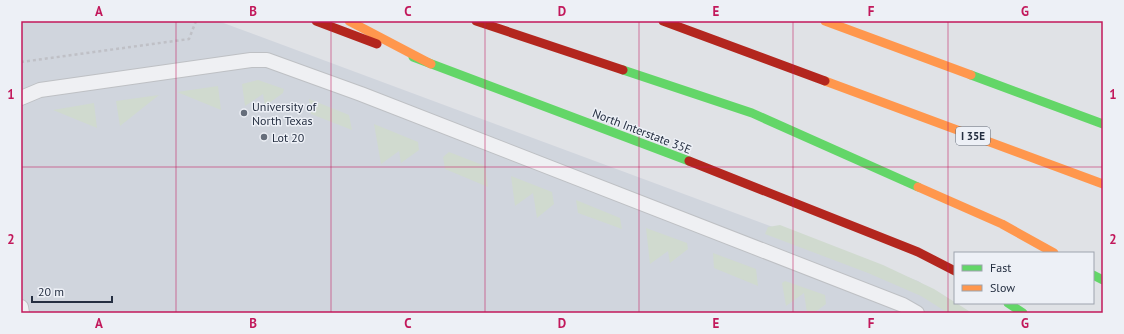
<svg xmlns="http://www.w3.org/2000/svg" width="1124" height="334" font-family="'PT Sans',sans-serif">
<style>
.built{fill:#d0d5dd}
.green{fill:#d0dacf}
.lines{fill:none;stroke-linecap:round;stroke-linejoin:round}
.lane-casing{stroke:#bec0c4;stroke-width:16}
.path{stroke:#bfc0c6;stroke-width:2.5;stroke-dasharray:3 3;stroke-linecap:butt}
.lane{stroke:#eff0f3;stroke-width:14}
.fast{stroke:#63d668;stroke-width:9}
.slow{stroke:#ff974d;stroke-width:9}
.jam{stroke:#b3261e;stroke-width:9}
.grid{fill:none;stroke:#c2185b;stroke-width:1;stroke-opacity:0.55}
.poi-dot{fill:#666e7b;stroke:#edf0f6;stroke-width:1.5}
.labels{text-anchor:middle;dominant-baseline:central;stroke-width:3;stroke-linejoin:round;paint-order:stroke}
.shield{fill:#edf0f6;stroke:#616977;stroke-width:1}
.shield-label{font-size:11px;font-weight:bold;fill:#252f41}
.poi-label{font-size:12px;fill:#252f41;stroke:#edf0f6;text-anchor:start}
.street-label{font-size:12px;fill:#252f41;stroke:#edf0f6}
.neatline{fill:none;stroke:#c2185b;stroke-width:1.5}
.grid-label{font-size:13px;text-anchor:middle;font-weight:bold;fill:#c2185b}
</style>
<rect width="100%" height="100%" fill="#e0e2e6"/>
<path class="built" d="M 21,21 L 218,21 L 918,281 L 969,313 L 21,313 Z"/>
<path class="green" d="M 258,80 L 284,89 L 283,93 L 265,106 L 263,94 L 245,106 L 242,84 Z
M 218,86 L 221,110 L 177,92 Z
M 159,95 L 120,126 L 116,101 Z
M 309,99 L 349,115 L 352,130 L 311,114 Z
M 94,103 L 97,128 L 53,110 Z
M 374,124 L 418,142 L 419,150 L 401,163 L 399,151 L 381,164 Z
M 449,152 L 485,166 L 488,187 L 445,169 L 443,157 Z
M 511,176 L 552,192 L 554,204 L 537,218 L 533,193 L 515,206 Z
M 576,200 L 620,218 L 622,229 L 578,213 Z
M 780,225 L 883,265 L 934,289 L 972,313 L 948,313 L 921,296 L 868,273 L 765,234 L 768,227 Z
M 646,228 L 687,243 L 688,249 L 670,263 L 668,251 L 650,264 Z
M 713,253 L 756,269 L 758,286 L 714,268 Z
M 785,281 L 825,295 L 826,304 L 814,313 L 807,313 L 804,293 L 786,306 L 782,283 Z"/>
<g class="lines">
<defs>
<path id="lane" d="M 21,98 L 40,90 L 251,60 L 267,60 L 361,94 L 903,305 L 917,313
M 21,307 L 22,313"/>
</defs>
<use href="#lane" class="lane-casing"/>
<path class="path" d="M 21,62 L 189,39 L 196,21"/>
<use href="#lane" class="lane"/>
<path class="fast" d="M 413,57 L 689,161
M 623,70 L 752,113 L 918,187
M 971,75 L 1103,124
M 1093,275 L 1103,280
M 1008,303 L 1023,313"/>
<path class="slow" d="M 349,21 L 431,64
M 825,21 L 971,75
M 825,81 L 1103,184
M 918,187 L 1002,224 L 1054,253"/>
<path class="jam" d="M 316,21 L 377,44
M 476,21 L 623,70
M 663,21 L 825,81
M 689,161 L 918,252 L 955,271"/>
</g>
<path class="grid" d="M 176,21 L 176,313M 331,21 L 331,313M 485,21 L 485,313M 639,21 L 639,313M 793,21 L 793,313M 948,21 L 948,313M 21,167 L 1103,167"/>
<g class="poi-dot">
<circle cx="244" cy="113" r="4"/>
<circle cx="264" cy="137" r="4"/>
</g>
<g class="labels">
<rect class="shield" x="956" y="127" width="34" height="18" rx="3"/>
<g class="shield-label">
<text x="973" y="136">I 35E</text>
</g>
<g class="poi-label">
<text x="252" y="106">University of<tspan x="252" dy="14">North Texas</tspan></text>
<text x="272" y="137">Lot 20</text>
</g>
<g class="street-label">
<text transform="translate(642 131) rotate(21)">North Interstate 35E</text>
</g>
</g>
<rect width="1124" height="334" fill="none" stroke="#edf0f6" stroke-width="44"/>
<rect x="954" y="252" width="140" height="52" fill="#edf0f6" stroke="#9da3ae"/>
<rect x="962" y="265" width="20" height="6" fill="#63d668" stroke="#9da3ae"/>
<text x="990" y="272" font-size="12" fill="#252f41">Fast</text>
<rect x="962" y="285" width="20" height="6" fill="#ff974d" stroke="#9da3ae"/>
<text x="990" y="292" font-size="12" fill="#252f41">Slow</text>
<path d="M32 296v6h80v-6" fill="none" stroke="#252f41" stroke-width="2"/>
<text x="38" y="296" font-size="12" fill="#252f41" stroke="#edf0f6" stroke-width="3" paint-order="stroke">20 m</text>
<rect x="22" y="22" width="1080" height="290" class="neatline"/>
<g class="grid-label">
<text x="99" y="16">A</text>
<text x="253" y="16">B</text>
<text x="408" y="16">C</text>
<text x="562" y="16">D</text>
<text x="716" y="16">E</text>
<text x="871" y="16">F</text>
<text x="1025" y="16">G</text>
<text x="11" y="99">1</text>
<text x="1113" y="99">1</text>
<text x="11" y="244">2</text>
<text x="1113" y="244">2</text>
<text x="99" y="328">A</text>
<text x="253" y="328">B</text>
<text x="408" y="328">C</text>
<text x="562" y="328">D</text>
<text x="716" y="328">E</text>
<text x="871" y="328">F</text>
<text x="1025" y="328">G</text>
</g>
</svg>
